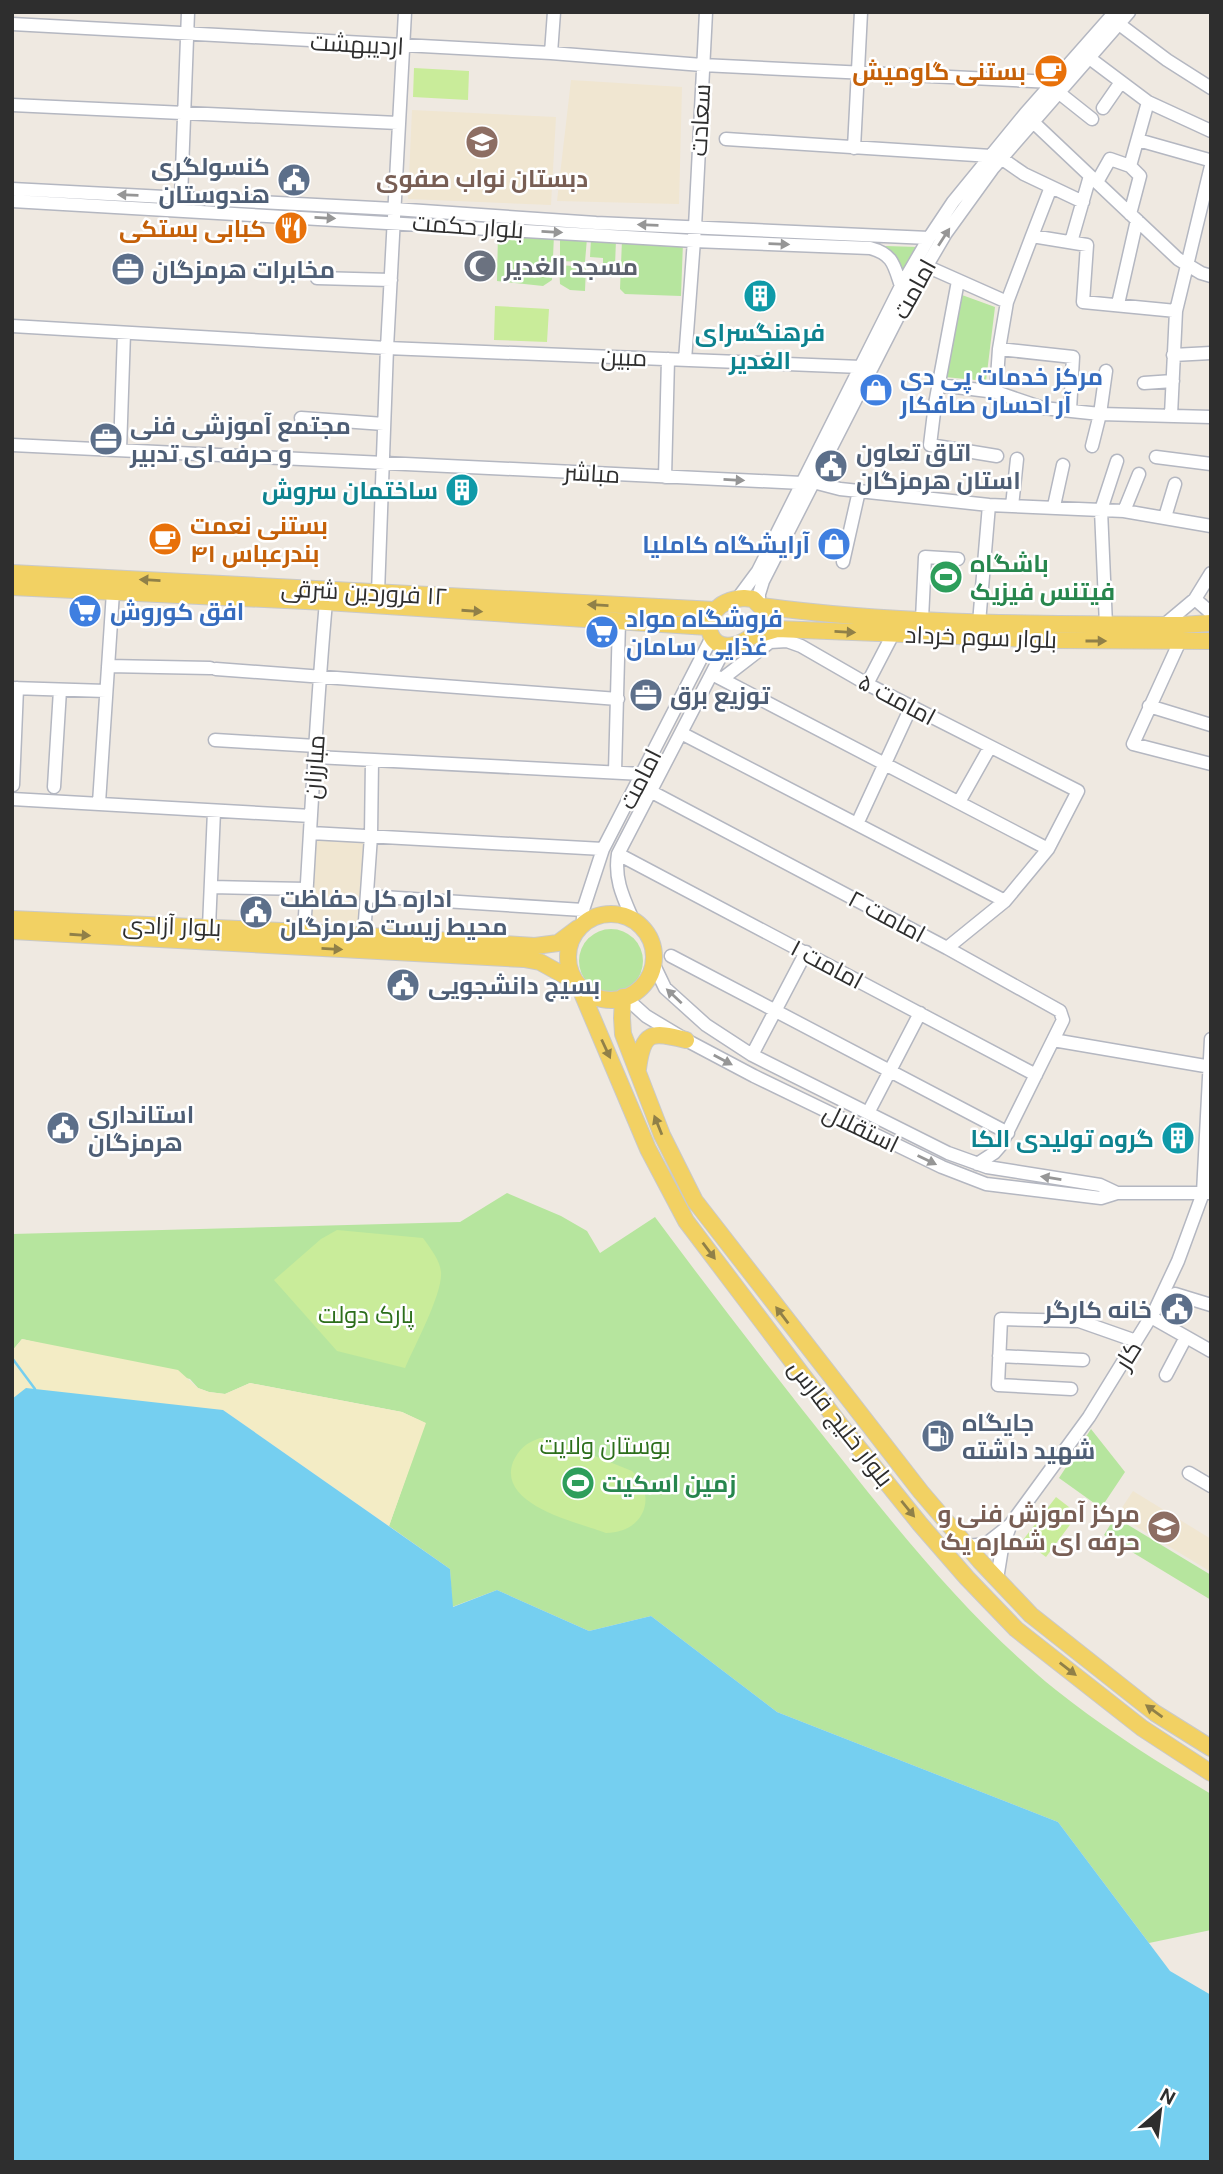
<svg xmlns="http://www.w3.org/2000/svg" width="1223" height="2174" font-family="'DM Sans',Cairo,sans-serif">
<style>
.education{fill:#f0e6d1}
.green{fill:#b6e59e}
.sand{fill:#f3ecc5}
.pitch{fill:#c9ec9a}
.water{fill:#75cff0}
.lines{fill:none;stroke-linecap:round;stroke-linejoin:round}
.stream{stroke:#75cff0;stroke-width:2.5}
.minor-casing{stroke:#b4b7c1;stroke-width:15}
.major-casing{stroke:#c9c9c9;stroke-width:18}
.minor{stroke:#fff;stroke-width:12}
.major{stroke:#f2d163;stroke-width:16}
.oneway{fill:#969696}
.oneway2{fill:#908048}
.labels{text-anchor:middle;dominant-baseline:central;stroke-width:5;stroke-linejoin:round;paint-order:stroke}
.street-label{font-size:24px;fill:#2e2e2e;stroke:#fff}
.food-label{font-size:24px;font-weight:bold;fill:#c56008;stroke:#fff;text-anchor:end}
.service-label{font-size:24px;font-weight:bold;fill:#4e5e75;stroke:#fff;text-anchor:start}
.education-label{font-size:24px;font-weight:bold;fill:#785e54;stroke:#fff}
.worship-label{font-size:24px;font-weight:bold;fill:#5b616d;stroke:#fff;text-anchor:start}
.culture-label{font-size:24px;font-weight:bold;fill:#0d838f;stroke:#fff;text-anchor:end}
.shop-label{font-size:24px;font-weight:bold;fill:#366cbe;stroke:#fff;text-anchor:start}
.leisure-label{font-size:24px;font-weight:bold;fill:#27864d;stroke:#fff;text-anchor:start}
.park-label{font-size:24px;fill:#2c6e1b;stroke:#fff}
</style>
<rect width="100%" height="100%" fill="#efe9e1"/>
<path class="education" d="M 571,80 L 682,87 L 679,204 L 557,201 Z
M 412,110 L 556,117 L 551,205 L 408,199 Z
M 313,840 L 365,843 L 362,924 L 308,921 Z
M 1133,1491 L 1211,1539 L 1211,1572 L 1117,1515 Z"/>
<path class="green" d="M 498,233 L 554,235 L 552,280 L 543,286 L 497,281 Z
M 560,236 L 587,238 L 585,262 L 560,261 Z
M 591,239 L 616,240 L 615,265 L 603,265 L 603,258 L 590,257 Z
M 622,240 L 683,242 L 681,296 L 625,294 L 620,289 Z
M 885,246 L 918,247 L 904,272 Z
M 559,265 L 586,267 L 585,291 L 570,290 L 560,284 Z
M 962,295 L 995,307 L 986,381 L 945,377 Z
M579 961a32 32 0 1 1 64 0a32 32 0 1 1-64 0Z
M 507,1193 L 561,1216 L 587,1231 L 600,1253 L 655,1217 C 715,1298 777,1378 840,1457 C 906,1540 973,1623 1056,1690 C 1105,1729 1157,1762 1211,1794 L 1211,1930 L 1149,1943 L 1058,1822 L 777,1712 L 651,1616 L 589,1631 L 497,1590 L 452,1607 L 450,1569 L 389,1526 L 425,1423 L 402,1412 L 250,1383 L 225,1394 L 209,1392 L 198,1388 L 190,1379 L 22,1339 L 12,1351 L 12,1234 L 460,1222 Z
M 1091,1429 L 1125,1472 L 1101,1508 L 1059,1478 Z
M 1115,1517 L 1211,1575 L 1211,1600 L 1104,1535 Z"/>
<path class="sand" d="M 22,1339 L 178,1370 L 198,1388 L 209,1392 L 225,1394 L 250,1383 L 402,1412 L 426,1423 L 389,1526 L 223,1410 L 12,1399 L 12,1351 Z"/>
<path class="pitch" d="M 414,68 L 469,71 L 468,100 L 413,97 Z
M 495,306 L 549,309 L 547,342 L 494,340 Z
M 337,1230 L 423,1238 C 430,1248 440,1260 441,1272 C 443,1293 414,1347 405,1368 L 337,1351 L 274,1280 L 321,1239 Z
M 540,1438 L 550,1438 L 632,1471 C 659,1497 643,1533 606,1533 C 577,1522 497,1505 513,1462 C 519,1449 526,1443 540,1438 Z
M 1056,1497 L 1078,1514 L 1046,1557 L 1023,1540 Z"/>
<path class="water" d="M 26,1388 L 223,1410 L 450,1569 L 453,1607 L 497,1590 L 589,1631 L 651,1616 L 777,1712 L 1058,1822 L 1170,1971 L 1211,1995 L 1211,2162 L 12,2162 L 12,1399 Z"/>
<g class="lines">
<path class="stream" d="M 12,1358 L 35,1389"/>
<defs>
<path id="minor" d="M 12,24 L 551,53 L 702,65 L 1052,82
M 1119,24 L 1167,60 L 1211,88
M 551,53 L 554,12
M 1088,57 L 1148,102 L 1211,131
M 1058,92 L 1092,119
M 12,105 L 398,123
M 1103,108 L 1121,82
M 1032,121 L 1178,259 L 1201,273 L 1211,276
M 726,139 L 991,156
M 1138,140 L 1209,160
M 854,148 L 861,12
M 1001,158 L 1024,174 L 1083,202
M 1097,182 L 1110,159 L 1130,166 L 1148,102
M 12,189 L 394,209 L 596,223 L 929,238
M 181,197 L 188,12
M 12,201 L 694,241 L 870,248 C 893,254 894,265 901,286
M 1130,214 L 1140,176 L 1130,166
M 1032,236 L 1051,187
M 1071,242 L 1090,176
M 926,266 L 1007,302 L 1032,236 L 1087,245 L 1083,302 L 1176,311
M 317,278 L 391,280
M 958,281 L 935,404 L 930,445 L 997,456
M 1118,304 L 1137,220
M 12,326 L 387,348 L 861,367
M 999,349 L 1073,357 L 1070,410
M 1173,355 L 1211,353
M 685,360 L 695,227 L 706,12
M 1144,383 L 1173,381
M 939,385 L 996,392 L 1043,408 L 1100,414 L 1211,417
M 996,392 L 999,349 L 1007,302
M 1171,415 L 1176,311 L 1211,166
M 301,418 L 384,424
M 12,445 L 802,483
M 1092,446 L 1100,414 L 1106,371
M 120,450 L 124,333
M 1156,457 L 1211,464
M 665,477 L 668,359
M 813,482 L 840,489 L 989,505 L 1124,511 L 1211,526
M 1012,506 L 1017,459
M 1054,506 L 1063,465
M 1124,511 L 1139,474
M 1165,517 L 1175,484
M 843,562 L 859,491
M 378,593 L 387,348 L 405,12
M 738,598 L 758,571 L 901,286 L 929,238 L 953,202 L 1025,114 L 1115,12
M 1195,599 L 1211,573
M 759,603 L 759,594 L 763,581 L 906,301 L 946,233 L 993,168 L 1129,12
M 922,619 L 925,557 L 958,559
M 979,623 L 989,505
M 1106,625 L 1101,510 L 1117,461
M 1164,625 L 1195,599 L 1211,613
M 1180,641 L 1133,744 L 1211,764
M 108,666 L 210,668
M 216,669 L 618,699
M 712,674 L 1048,849
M 722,679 L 770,642 L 787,641 L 801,646 L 867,684 L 1078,791 L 1048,849 L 1005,901 L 947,948
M 867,684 L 893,634
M 12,688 L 106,691
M 1149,706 L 1211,725
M 681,733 L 1005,901
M 215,740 L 316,746
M 316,757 L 642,774
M 615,772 L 619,621
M 13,785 L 17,688
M 54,787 L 60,690
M 650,791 L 947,948 L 1060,1011 L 1063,1020 L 1001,1145 L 994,1153 L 977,1164
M 12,799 L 311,816
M 959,802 L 990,747
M 99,803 L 113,592
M 857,824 L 911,707
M 311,833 L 603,849
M 618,854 L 1036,1075
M 211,887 L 307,889
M 367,896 L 583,910
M 633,920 C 623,897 614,879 618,854 L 726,646
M 583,924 L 583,910 L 603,849 L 711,639
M 209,927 L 214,811
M 304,932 C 311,822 316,711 326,602
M 364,935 L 371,836 L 372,760
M 671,956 L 1008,1133
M 653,963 L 665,988 L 706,1025 L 752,1055 L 948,1153 L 987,1167 L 1100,1185 L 1117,1193
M 625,997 L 646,1016 L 686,1040 L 754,1076 L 942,1167 L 986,1184 L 1101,1198 L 1117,1193 L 1211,1193
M 1053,1040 L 1211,1067
M 752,1055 L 806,952
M 868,1113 L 920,1013
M 1175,1294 L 1211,1305
M 1151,1317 L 1211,1351
M 999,1356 L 1083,1360
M 1166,1375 L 1186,1337
M 1071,1389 L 998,1385 L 1001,1319 L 1079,1321 L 1136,1341
M 1189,1473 L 1211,1486
M 967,1546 L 986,1544 L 1010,1525 L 1089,1417 L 1155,1310 L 1178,1261 L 1203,1193 L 1211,1039
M 997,1579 L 1002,1548 L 1009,1529"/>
<path id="major" d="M 12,573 L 715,610
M 12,587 L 326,602 L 708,627
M 744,598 L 753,599 L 764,610 L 761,628 C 708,680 685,602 744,598 Z
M 761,606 C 900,625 1042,624 1182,625 L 1211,623
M 753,636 L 777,629 L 1054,640 L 1211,641
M568 957a43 43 0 1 1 86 0a43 43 0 1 1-86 0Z
M 12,919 L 304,932 L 535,946 L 558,943 L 578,928
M 12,931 L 524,959 L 540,962 L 576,982
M 579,986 L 648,1149 L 686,1221 L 841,1426 L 920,1524 L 967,1578 L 1016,1629 L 1142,1728 L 1211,1773
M 623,997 L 622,1018 L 623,1034 L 662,1135 L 695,1201 L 921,1492 L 980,1561 L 1031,1615 L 1155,1713 L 1211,1748
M 638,1069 C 643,1031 651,1031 686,1040"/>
</defs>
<use href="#minor" class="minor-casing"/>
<use href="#major" class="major-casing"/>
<use href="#minor" class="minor"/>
<use href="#major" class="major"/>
</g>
<defs><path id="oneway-solid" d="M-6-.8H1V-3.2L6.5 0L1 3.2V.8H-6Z" transform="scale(1.75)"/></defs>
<g class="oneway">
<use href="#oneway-solid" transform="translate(128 195) rotate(-178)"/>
<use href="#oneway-solid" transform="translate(325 218) rotate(3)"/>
<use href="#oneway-solid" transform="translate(648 225) rotate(-178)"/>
<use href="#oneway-solid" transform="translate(552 232) rotate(3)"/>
<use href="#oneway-solid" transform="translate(944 237) rotate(-57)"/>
<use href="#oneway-solid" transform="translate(779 244) rotate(2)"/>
<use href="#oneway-solid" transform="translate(734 480) rotate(3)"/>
<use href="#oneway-solid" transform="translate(674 996) rotate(-137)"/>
<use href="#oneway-solid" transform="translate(723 1060) rotate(28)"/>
<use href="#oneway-solid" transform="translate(927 1160) rotate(26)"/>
<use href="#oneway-solid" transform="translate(1051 1178) rotate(-171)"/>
</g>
<g class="oneway2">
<use href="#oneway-solid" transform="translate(150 580) rotate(-177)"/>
<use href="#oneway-solid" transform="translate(598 605) rotate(-177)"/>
<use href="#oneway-solid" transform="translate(472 611) rotate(4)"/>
<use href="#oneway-solid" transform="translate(845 632) rotate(3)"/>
<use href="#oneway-solid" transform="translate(1096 641)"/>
<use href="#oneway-solid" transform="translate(80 935) rotate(4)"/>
<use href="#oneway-solid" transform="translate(332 949) rotate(3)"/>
<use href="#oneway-solid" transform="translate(606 1049) rotate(65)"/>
<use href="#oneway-solid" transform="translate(658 1125) rotate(-112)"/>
<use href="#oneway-solid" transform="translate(709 1251) rotate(53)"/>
<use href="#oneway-solid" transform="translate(782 1315) rotate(-127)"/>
<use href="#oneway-solid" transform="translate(908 1509) rotate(51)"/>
<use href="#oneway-solid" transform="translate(1068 1669) rotate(38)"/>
<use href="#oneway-solid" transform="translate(1154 1711) rotate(-144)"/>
</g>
<defs>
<symbol id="cafe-disc" viewBox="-11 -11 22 22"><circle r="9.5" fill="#e8710a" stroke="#fff"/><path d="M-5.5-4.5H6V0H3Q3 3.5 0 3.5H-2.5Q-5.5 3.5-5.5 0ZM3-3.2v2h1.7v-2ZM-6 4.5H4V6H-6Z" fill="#fff"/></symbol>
<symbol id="school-disc" viewBox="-11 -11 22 22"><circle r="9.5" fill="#8d6e63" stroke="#fff"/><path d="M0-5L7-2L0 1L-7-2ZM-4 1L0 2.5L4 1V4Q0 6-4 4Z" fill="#fff"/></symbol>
<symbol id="civic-disc" viewBox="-11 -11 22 22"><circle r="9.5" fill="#5c6f8a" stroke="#fff"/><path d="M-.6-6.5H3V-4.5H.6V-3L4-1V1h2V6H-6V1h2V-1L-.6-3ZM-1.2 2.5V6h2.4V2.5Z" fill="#fff"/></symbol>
<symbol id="restaurant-disc" viewBox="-11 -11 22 22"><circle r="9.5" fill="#e8710a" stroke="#fff"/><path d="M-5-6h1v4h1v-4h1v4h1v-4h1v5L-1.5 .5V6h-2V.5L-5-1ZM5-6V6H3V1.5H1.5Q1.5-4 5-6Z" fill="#fff"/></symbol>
<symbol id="mosque-disc" viewBox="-11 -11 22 22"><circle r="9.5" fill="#6b7280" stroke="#fff"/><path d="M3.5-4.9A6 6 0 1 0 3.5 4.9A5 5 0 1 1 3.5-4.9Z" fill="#fff"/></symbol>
<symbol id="office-disc" viewBox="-11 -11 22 22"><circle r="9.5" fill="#5c6f8a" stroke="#fff"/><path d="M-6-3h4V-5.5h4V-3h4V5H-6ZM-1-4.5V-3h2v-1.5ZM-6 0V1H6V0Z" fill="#fff"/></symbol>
<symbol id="building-disc" viewBox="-11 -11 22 22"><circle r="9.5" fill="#0f9aa8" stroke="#fff"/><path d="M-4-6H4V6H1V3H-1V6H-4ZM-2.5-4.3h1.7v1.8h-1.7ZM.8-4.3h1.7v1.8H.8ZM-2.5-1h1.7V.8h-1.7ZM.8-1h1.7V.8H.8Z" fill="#fff"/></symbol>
<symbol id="shop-disc" viewBox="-11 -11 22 22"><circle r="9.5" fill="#3f7fe0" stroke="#fff"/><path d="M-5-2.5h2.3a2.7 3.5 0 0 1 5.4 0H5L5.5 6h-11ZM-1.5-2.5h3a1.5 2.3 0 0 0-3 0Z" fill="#fff"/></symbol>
<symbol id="stadium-disc" viewBox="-11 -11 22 22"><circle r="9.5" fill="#2e9e5b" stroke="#fff"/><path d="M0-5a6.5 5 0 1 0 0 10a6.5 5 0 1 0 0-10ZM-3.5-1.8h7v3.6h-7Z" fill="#fff"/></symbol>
<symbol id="supermarket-disc" viewBox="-11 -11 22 22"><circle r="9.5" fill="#3f7fe0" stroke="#fff"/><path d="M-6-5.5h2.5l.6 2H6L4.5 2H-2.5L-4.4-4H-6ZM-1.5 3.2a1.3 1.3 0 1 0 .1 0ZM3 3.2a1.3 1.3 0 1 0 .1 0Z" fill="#fff"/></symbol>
<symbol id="fuel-disc" viewBox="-11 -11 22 22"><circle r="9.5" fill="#5c6f8a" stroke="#fff"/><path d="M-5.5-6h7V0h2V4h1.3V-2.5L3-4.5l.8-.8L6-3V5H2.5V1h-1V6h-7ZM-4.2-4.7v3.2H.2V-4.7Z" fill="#fff"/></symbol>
</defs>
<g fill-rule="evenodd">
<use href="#cafe-disc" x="1032" y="52" width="38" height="38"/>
<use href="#school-disc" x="463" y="123" width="38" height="38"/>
<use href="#civic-disc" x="275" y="161" width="38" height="38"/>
<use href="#restaurant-disc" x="272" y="209" width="38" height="38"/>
<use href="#mosque-disc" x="461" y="247" width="38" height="38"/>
<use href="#office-disc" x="109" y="250" width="38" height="38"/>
<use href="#building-disc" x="741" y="277" width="38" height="38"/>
<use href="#shop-disc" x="857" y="371" width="38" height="38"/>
<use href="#office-disc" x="87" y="420" width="38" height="38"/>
<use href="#civic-disc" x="812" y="447" width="38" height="38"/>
<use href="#building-disc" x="443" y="471" width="38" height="38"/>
<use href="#cafe-disc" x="146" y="520" width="38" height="38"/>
<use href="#shop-disc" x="815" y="525" width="38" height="38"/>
<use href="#stadium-disc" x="927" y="558" width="38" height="38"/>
<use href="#supermarket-disc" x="66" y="592" width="38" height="38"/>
<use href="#supermarket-disc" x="583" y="613" width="38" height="38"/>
<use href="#office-disc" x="627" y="676" width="38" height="38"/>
<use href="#civic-disc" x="237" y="893" width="38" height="38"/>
<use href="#civic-disc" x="384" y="966" width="38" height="38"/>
<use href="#civic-disc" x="44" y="1109" width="38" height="38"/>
<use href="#building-disc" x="1159" y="1119" width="38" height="38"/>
<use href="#civic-disc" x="1158" y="1290" width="38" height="38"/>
<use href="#fuel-disc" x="919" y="1417" width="38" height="38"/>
<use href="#stadium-disc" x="559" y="1464" width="38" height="38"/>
<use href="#school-disc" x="1145" y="1508" width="38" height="38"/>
</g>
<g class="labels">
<g class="street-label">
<text transform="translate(357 44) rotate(3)">اردیبهشت</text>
<text transform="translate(700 120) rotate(-87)">سعادت</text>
<text transform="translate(468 226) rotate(4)">بلوار حکمت</text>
<text transform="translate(914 289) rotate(-61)">امامت</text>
<text transform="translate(624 357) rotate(2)">مبین</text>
<text transform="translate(592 473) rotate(3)">مباشر</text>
<text transform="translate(364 592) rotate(3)">١٢ فروردین شرقی</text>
<text transform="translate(981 637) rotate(2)">بلوار سوم خرداد</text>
<text transform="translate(897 699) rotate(28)">امامت ۵</text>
<text transform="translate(314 767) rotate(-86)">مبارزان</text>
<text transform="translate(640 779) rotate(-63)">امامت</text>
<text transform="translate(887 916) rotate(28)">امامت ۲</text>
<text transform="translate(172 926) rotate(2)">بلوار آزادی</text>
<text transform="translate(827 964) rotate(28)">امامت ۱</text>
<text transform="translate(861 1128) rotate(26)">استقلال</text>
<text transform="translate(1128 1355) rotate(-58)">کار</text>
<text transform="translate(841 1423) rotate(52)">بلوار خلیج فارس</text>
</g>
<g class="food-label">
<text x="1026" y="71">بستنی گاومیش</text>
<text x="266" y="228">کبابی بستکی</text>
<text x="190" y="525" text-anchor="start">بستنی نعمت<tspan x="190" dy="28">بندرعباس ۴۱</tspan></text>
</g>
<g class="service-label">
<text x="270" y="166" text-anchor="end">کنسولگری<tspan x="270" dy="28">هندوستان</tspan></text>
<text x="152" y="269">مخابرات هرمزگان</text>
<text x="130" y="425">مجتمع آموزشی فنی<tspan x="130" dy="28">و حرفه ای تدبیر</tspan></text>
<text x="856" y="452">اتاق تعاون<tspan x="856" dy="28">استان هرمزگان</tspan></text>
<text x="670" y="695">توزیع برق</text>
<text x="280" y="898">اداره کل حفاظت<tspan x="280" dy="28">محیط زیست هرمزگان</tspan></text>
<text x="428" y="985">بسیج دانشجویی</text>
<text x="88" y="1114">استانداری<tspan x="88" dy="28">هرمزگان</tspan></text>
<text x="1152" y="1309" text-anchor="end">خانه کارگر</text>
<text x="962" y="1422">جایگاه<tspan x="962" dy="28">شهید داشته</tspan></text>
</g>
<g class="education-label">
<text x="482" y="178">دبستان نواب صفوی</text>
<text x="1140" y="1513" text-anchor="end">مرکز آموزش فنی و<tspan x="1140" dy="28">حرفه ای شماره یک</tspan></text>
</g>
<g class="worship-label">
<text x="504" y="266">مسجد الغدیر</text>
</g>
<g class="culture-label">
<text x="760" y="332" text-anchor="middle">فرهنگسرای<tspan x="760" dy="28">الغدیر</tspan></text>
<text x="438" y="490">ساختمان سروش</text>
<text x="1154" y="1138">گروه تولیدی الکا</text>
</g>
<g class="shop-label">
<text x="900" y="376">مرکز خدمات پی دی<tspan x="900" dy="28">آر احسان صافکار</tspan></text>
<text x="810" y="544" text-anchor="end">آرایشگاه کاملیا</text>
<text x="110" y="611">افق کوروش</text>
<text x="626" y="618">فروشگاه مواد<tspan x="626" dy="28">غذایی سامان</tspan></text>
</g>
<g class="leisure-label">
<text x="970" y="563">باشگاه<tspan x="970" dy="28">فیتنس فیزیک</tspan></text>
<text x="602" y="1483">زمین اسکیت</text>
</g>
<g class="park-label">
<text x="366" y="1314">پارک دولت</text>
<text x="605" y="1445">بوستان ولایت</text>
</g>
</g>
<rect width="1223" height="2174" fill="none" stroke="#2e2e2e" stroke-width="28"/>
<g transform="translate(1160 2111) rotate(28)" stroke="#ffffff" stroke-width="5" paint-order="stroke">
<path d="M0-5L12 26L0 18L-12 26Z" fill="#2e2e2e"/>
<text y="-10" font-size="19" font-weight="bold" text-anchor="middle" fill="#2e2e2e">N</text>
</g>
</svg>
